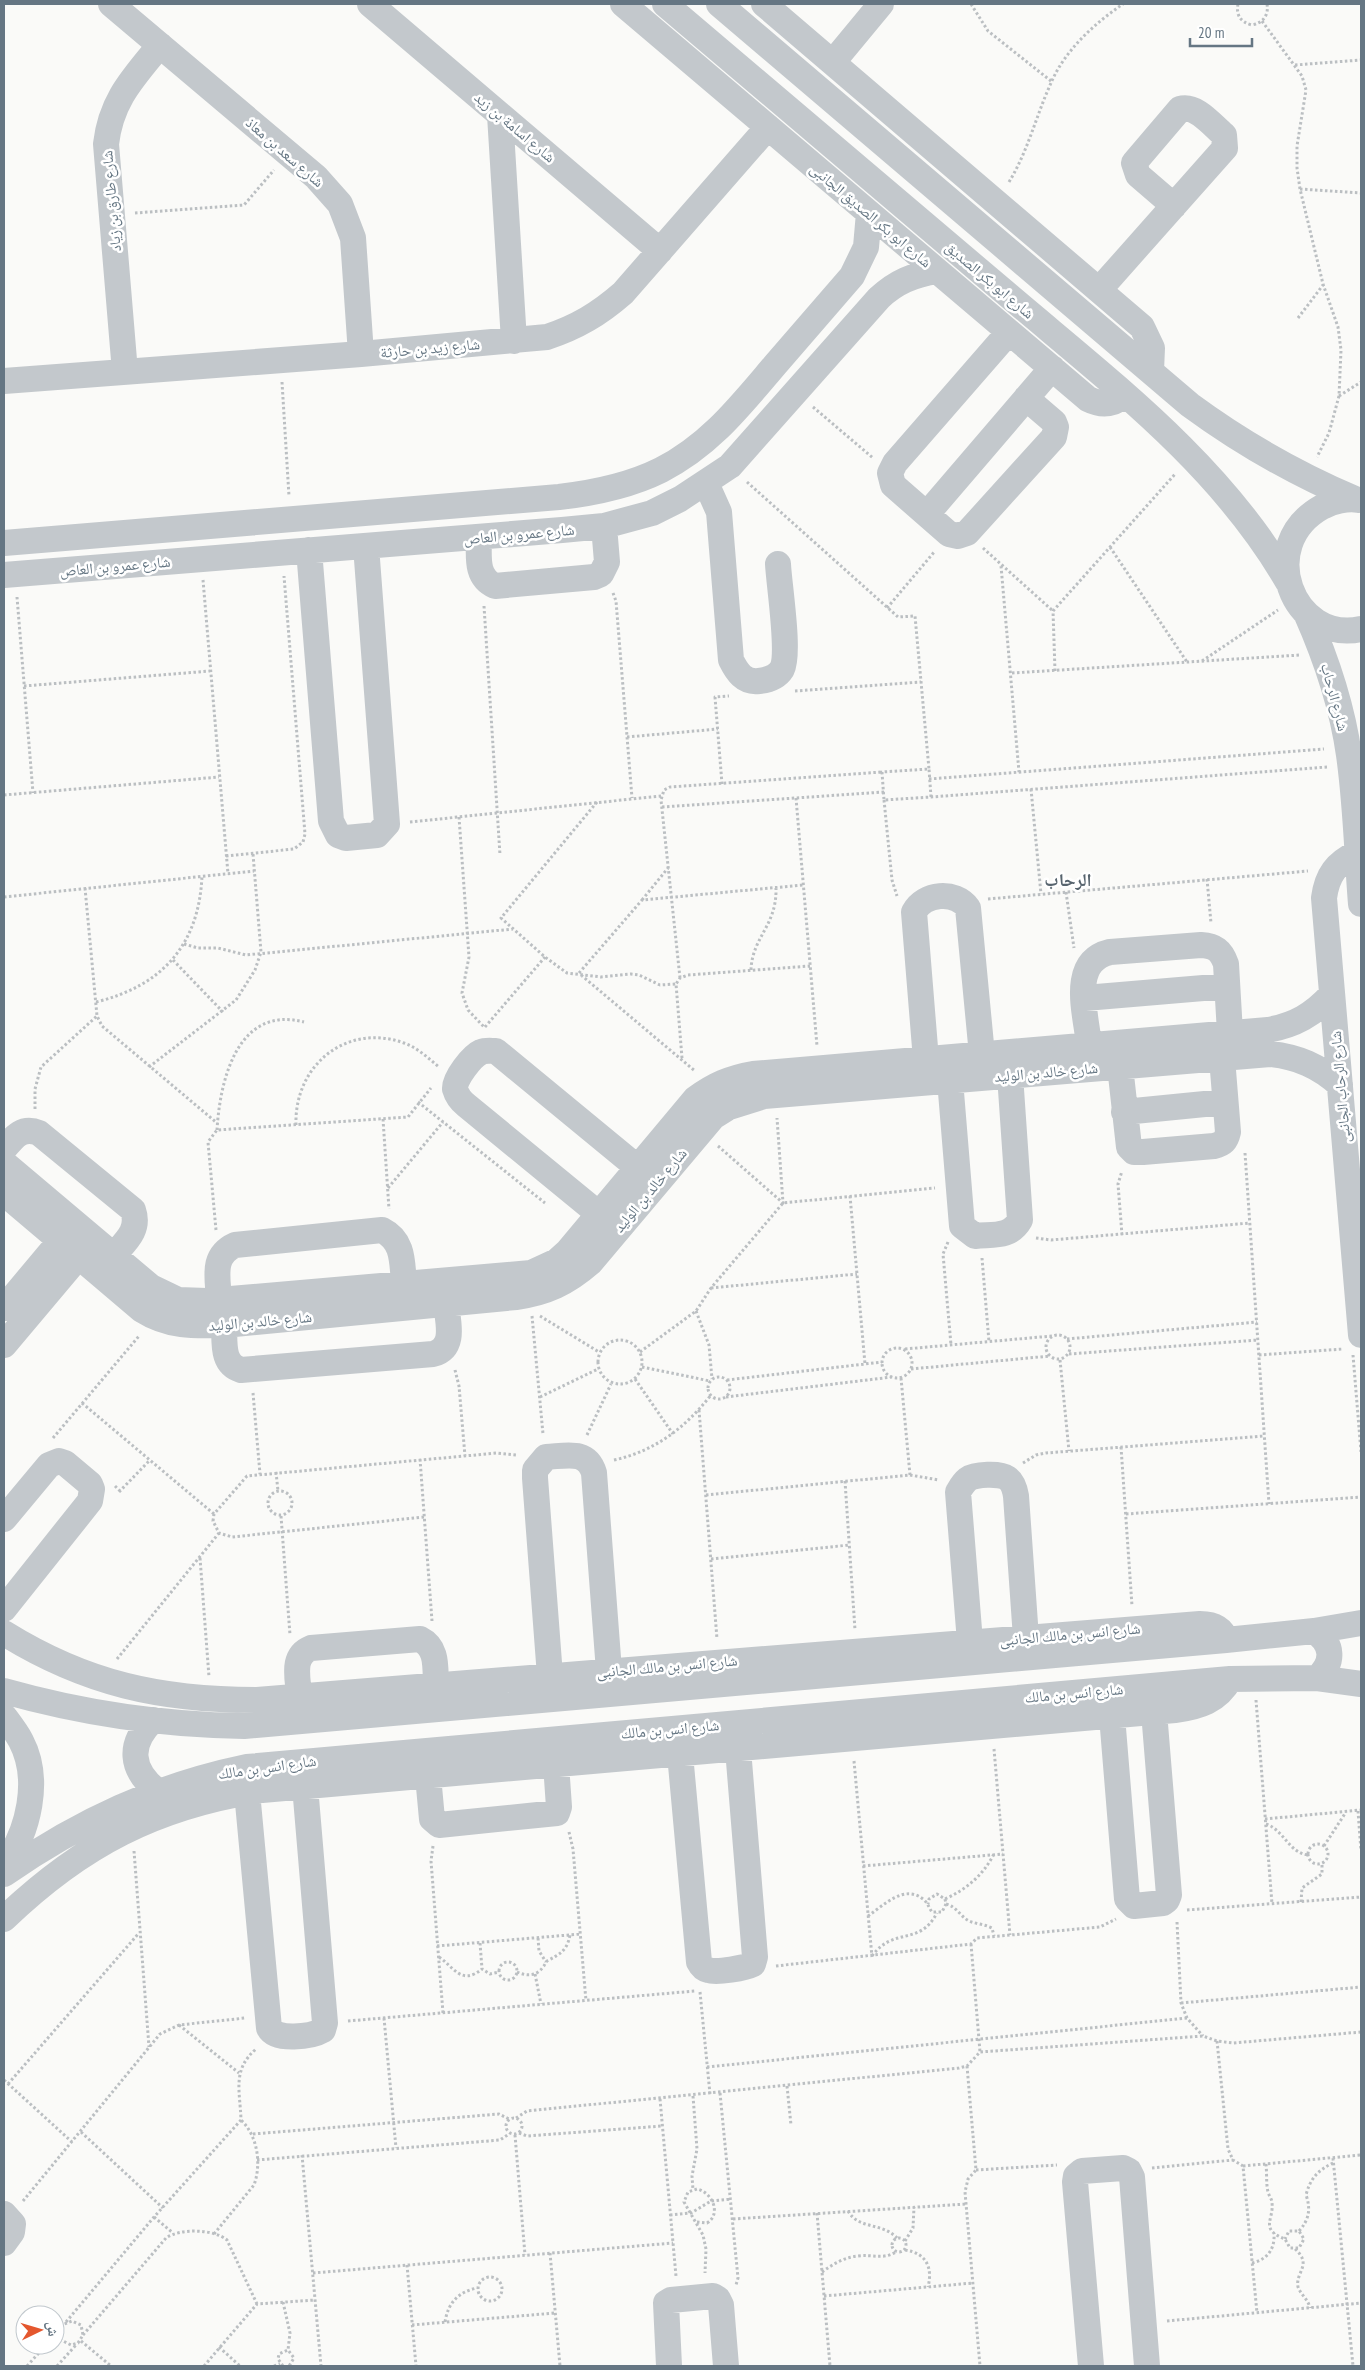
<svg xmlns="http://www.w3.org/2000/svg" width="1365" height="2370" font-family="'PT Sans Narrow','Noto Naskh Arabic',sans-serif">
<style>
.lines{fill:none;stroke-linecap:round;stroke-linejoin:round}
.path{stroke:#bbbfc2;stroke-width:3;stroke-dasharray:2.5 2.5;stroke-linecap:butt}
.minor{stroke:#c3c8cc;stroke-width:26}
.labels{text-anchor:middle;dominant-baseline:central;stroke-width:5;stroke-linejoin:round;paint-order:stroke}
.street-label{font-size:15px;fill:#657683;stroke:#fff}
.quarter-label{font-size:18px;font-weight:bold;fill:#57646e;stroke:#fff}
</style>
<rect width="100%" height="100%" fill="#fafaf8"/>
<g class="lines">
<path class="path" d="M 971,4 L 988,31 L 1051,81
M 1238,4 C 1236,15 1240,22 1252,25 C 1263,23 1269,15 1267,4
M 1262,21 L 1302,76 L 1306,90 L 1297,146 L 1297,168 L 1300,189 L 1323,284 L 1338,327 L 1341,350 L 1339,396 L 1329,433 L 1317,457
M 1295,65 L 1361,60
M 1009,182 C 1028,151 1036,116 1051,83 C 1065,50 1095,23 1123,4
M 1300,189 L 1361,193
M 135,213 L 244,205 L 274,170
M 1298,318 L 1323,285
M 282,382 L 289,496
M 1339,396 L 1361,382
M 813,407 L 873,458
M 747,482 L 898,617 L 915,616 L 929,769
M 1110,547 L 1187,662
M 983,548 L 1053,611
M 1001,566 L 1019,772
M 203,580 L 228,874
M 613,593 L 616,601 L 632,798
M 17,597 L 33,793
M 484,606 L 500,855
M 887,608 L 935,551
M 1202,661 L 1278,610
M 1055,671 L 1053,611 L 1176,473
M 1012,673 L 1300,655
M 24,686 L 210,671
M 795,691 L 921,682
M 627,737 L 718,729
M 929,779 L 1324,749
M 722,784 L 715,697 L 729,696
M 1031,789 L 1041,894
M 4,795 L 219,777
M 931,797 L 929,769 L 882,772 L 884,800 L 931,797 L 1327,767
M 796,798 L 817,1046
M 884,800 L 892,880 L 897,896
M 597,802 L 501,918 L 545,957 L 567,973 L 601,977 L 631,974 L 639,975 L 660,985 L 676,984
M 662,807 L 884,792
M 459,817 L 469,957 L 462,993 L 468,1010 L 484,1027
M 410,822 L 661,796
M 226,856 L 294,849 L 303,842 L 305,834 L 284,576
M 1207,879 L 1211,923
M 85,888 L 97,1016 L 102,1026 L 217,1123
M 1066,892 L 1074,948
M 4,897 L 254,871
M 988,899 L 1308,871
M 642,900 L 668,868
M 184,944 L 198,948 L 218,948 L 246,955 L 513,929
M 173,960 L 223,1012
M 751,970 C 752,937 777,926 776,888
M 579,973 L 642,900 L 803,885
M 581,975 L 695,1071
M 680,978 L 661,800 L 664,790 L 670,787 L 882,772
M 96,1002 C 162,986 199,945 202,876
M 485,1027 L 545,957
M 682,1058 L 676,984 L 680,978 L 688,975 L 810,966
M 149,1067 L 236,1000 L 255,970 L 261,952 L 253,854
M 418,1102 L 545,1203
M 35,1109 L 35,1089 L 41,1067 L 97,1016
M 383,1119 L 389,1209
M 296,1125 C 294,1066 346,1022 404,1043 C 418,1048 428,1058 439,1067
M 217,1130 C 220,1079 238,1005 304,1022
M 718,1146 L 783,1203 L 777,1118
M 1245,1153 L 1269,1504
M 388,1188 L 443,1122
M 850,1196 L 865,1364
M 216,1230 L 208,1142 L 217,1130 L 408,1117 L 431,1088
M 1122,1235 L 1118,1184 L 1122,1171
M 1036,1238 L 1051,1240 L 1250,1223
M 948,1242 L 943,1254 L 951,1345
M 982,1258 L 989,1342
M 711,1288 L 857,1274
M 696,1311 L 709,1345 L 712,1379
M 532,1316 L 543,1434
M 540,1316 L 599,1352
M1046 1347a12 12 0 1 1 24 0a12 12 0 1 1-24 0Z
M 1067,1339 L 1257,1322
M598 1362a22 22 0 1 1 44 0a22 22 0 1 1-44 0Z
M882 1363a15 15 0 1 1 30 0a15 15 0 1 1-30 0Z
M 905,1349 L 1052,1336
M 640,1352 L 696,1311 L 711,1288 L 783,1203 L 935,1188
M 1069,1354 L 1258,1340
M 1259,1355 L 1343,1349
M 1353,1355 L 1361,1452
M 1060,1360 L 1069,1451
M 642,1367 L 710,1381
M 911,1369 L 1050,1356
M 455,1370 L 459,1386 L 465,1456
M708 1388a11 11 0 1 1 22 0a11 11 0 1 1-22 0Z
M 901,1378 L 910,1475
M 635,1379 L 673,1434
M 727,1380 L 882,1362
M 253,1393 L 260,1474
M 540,1397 L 598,1369
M 726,1397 L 892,1377
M 82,1403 L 214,1514
M 699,1410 L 717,1639
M 587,1435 L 611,1384
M 53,1438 L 139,1336
M 1121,1447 L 1132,1606
M 420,1459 L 432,1621
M 614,1460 C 655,1451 685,1428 711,1395
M 1023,1463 L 1036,1455 L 1046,1453 L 1264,1436
M 276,1472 L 278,1491
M 845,1481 L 855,1630
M 115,1486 L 120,1491
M268 1503a12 12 0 1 1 24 0a12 12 0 1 1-24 0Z
M 119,1492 L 150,1460
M 706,1495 L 910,1475 L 939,1480
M 1126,1514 L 1361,1497
M 281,1516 L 290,1635
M 424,1517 L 232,1537 L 219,1533 L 213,1521 L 214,1514 L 247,1476 L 497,1453 L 517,1455
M 200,1558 L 209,1677
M 711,1559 L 849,1545
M 117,1659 L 219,1533
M 1256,1700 L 1272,1904
M 994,1749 L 1010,1935
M 854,1761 L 872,1957
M 1358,1811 L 1361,1851
M 1265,1819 L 1361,1810
M 1266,1824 C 1284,1830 1289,1853 1308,1855
M 569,1832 L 573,1849 L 586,2001
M1308 1854a10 10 0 1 1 20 0a10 10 0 1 1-20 0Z
M 433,1846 L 431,1861 L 443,2013
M 1324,1846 L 1346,1812
M 134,1851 L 149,2047
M 863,1866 L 1003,1854
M 945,1899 C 967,1889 983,1875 994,1854
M 1301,1902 L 1302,1888 L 1322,1874 L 1322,1863
M 946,1904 C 957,1907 960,1916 969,1921 C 976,1924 984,1924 992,1928 L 994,1936
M 1187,1910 L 1361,1897
M 868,1916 C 884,1905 904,1884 923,1899 C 928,1903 929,1908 932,1912 L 942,1912 L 946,1904 L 945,1899 L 937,1894 L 929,1899 L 928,1904
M 1177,1922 L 1181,2003 L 1187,2018 L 1203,2036
M 538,1938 L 539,1951 L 546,1962
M 480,1943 L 482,1969 L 490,1974 L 499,1972
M 971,1944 L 980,2052
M 437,1946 L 581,1934
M 872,1956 C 894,1926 919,1947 937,1913
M 439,1957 C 454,1967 461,1986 482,1969
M499 1971a9 9 0 1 1 18 0a9 9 0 1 1-18 0Z
M 776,1966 L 971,1944 L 977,1938 L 1100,1927 L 1116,1919
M 517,1972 C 526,1976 536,1977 543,1967 C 545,1965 545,1963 547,1961 C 560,1954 567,1951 570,1935
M 535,1974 L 541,2004
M 700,1992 L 710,2094
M 1181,2003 L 1361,1987
M 384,2018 L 396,2148
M 348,2021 L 695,1991
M 179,2025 L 239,2073
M 1217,2041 L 1228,2149 L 1233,2160 L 1243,2166 L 1257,2313
M 967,2066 L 976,2170 L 968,2179 L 965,2192 L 980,2366
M 707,2067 L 1187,2018
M 4,2080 L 72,2142
M 8,2084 L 139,1933
M 787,2086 L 791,2125
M 720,2093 L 738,2278 L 736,2285
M 693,2096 L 697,2149 L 692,2176 L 693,2190
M 660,2099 L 676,2276
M506 2126a8 8 0 1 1 16 0a8 8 0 1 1-16 0Z
M 516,2118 L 527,2111 L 959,2068 L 967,2066 L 980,2052 L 1203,2036 L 1217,2041 L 1233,2043 L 1361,2032
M 81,2132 L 163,2208
M 519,2133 L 527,2136 L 662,2126
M 253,2134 L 499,2114 L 509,2119
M 515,2135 L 525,2255
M 302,2155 L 321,2366
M 1333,2158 L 1353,2366
M 257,2160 L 500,2140 L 509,2134
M 1266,2164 C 1267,2173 1266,2184 1268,2192 C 1269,2196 1272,2199 1272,2203 C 1274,2220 1259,2229 1285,2239 L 1290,2248 L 1299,2248 L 1304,2239 L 1299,2231 L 1289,2231 L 1285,2239
M 1243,2166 L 1361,2155
M 1152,2168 L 1233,2160
M 976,2170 L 1057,2165
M 23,2201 L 160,2034 L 179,2025 L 245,2018
M 848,2211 C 859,2230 882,2222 897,2238
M 817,2213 L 830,2366
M 670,2215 L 691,2213 L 711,2201 L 731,2199
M 154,2217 L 173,2233
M 733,2219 L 966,2204
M 697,2222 L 707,2223 C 722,2214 712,2192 697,2189 L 688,2192 L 684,2202 L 703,2235 L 706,2249 L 705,2273
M 1299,2231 C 1309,2220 1311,2209 1306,2195 C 1310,2179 1318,2170 1333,2163
M 214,2234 L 254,2185 C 262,2163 257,2135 241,2120
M892 2245a7 7 0 1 1 14 0a7 7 0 1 1-14 0Z
M 905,2241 L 913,2228 L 914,2207
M 1295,2249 C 1313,2265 1295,2272 1298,2287 C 1301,2295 1308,2299 1310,2308
M 905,2250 C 926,2253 933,2267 928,2287
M 550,2253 L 560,2366
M 1252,2263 C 1268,2259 1275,2249 1274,2233
M 407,2265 L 416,2366
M 822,2272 C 833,2264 845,2257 858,2256 C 873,2254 882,2260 896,2252
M 313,2273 L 673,2243
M478 2289a12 12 0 1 1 24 0a12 12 0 1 1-24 0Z
M 824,2296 L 973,2283
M 283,2302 L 290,2333 L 288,2350
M 1167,2321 L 1361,2303
M 66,2322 L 154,2217 L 241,2120 C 240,2090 232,2070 256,2049
M 445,2322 C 448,2303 458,2292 477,2288
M 412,2325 L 555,2313
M 55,2335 L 62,2325 L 72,2321 L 81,2325 L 83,2335 L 78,2343 L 71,2345 L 61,2340 L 59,2331
M 83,2335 L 166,2238 C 180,2228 214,2229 227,2240 L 257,2304
M 81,2341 L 111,2366
M 219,2347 L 240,2366
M 27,2366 L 46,2345
M 57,2366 L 76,2345
M 204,2366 L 257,2304 L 315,2300
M 274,2366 L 280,2364
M 283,2366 L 278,2359 L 279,2354 L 288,2350 L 294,2358 L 289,2366"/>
<path class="minor" d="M 111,4 L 316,177 L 340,204 L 353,238 L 361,354
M 370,4 L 660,251
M 623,4 L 1088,399 C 1102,406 1113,405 1125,395
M 665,4 C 779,101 893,198 1008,295 C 1110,382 1220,464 1288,582
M 719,4 L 1190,405 C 1243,444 1294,473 1355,499
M 764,4 L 1142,327 L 1152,348 L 1151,371
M 833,62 L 881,4
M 500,115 L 514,341
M 1099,290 L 1225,148 L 1224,135 C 1212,125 1196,104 1180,109 L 1134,163 L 1138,175 L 1174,206
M 1009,332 L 895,463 L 890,473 L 893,485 L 949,534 L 958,536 L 967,533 L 1054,437 L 1056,427 L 1054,422 L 1026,398
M 125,372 L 106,144 C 111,100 133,78 160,45
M 4,381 L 361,354 L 547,337 C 577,327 599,314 623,293 L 768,127
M 706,483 L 719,512 L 731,660 C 737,672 744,683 759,681 C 768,680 777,677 782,669 C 790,653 779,585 778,564
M 1359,500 C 1348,498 1332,501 1322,507 C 1254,545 1293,644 1361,629
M 927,514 L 1052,368
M 479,537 C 479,556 475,577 495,586 L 594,577 L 601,574 L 607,562 L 604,526
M 4,543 L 559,497 C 594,493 629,486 661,470 C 710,445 740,406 775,365 C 800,336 826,306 852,276 L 866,247 L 869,213
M 309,550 L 331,821 L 338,835 L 346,838 L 377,835 L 387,824 L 366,546
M 4,575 L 562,530 L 604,526 L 652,513 L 680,499 L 730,466 L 879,298 C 896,282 913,275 937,271
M 1306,613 C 1326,658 1342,705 1349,755 C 1356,804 1357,854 1361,904
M 1357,853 C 1336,863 1327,875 1324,898 L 1361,1335
M 1085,998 L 1227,986
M 1089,1045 C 1086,1013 1069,962 1110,952 L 1201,945 C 1215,946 1221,950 1226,964 L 1230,1033
M 926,1060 L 914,912 C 924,893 955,890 968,908 L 982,1055
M 1120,1066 L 1129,1147 L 1134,1152 L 1143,1152 L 1214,1146 C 1223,1144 1226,1141 1228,1132 L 1222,1058
M 950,1080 L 962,1226 L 975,1236 C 993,1234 1010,1238 1020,1220 L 1010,1075
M 1124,1112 L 1225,1102
M 4,1149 C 14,1137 22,1126 39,1133 L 133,1210 C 140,1230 126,1241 113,1256
M 4,1163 L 151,1287 L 178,1300 L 207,1301 L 531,1273 L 557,1261 L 567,1252 L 695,1099 C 714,1085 730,1078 753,1074 L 1268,1030 C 1295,1025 1313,1015 1332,994
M 4,1193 L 142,1310 C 169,1327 194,1326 224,1325 L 516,1297 C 546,1293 567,1283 590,1263 L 713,1117 L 729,1107 L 764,1096 L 1270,1054 C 1298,1057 1319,1066 1340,1085
M 611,1224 L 466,1105 C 461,1101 457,1096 455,1089 C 454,1079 472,1056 481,1052 C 486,1050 491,1051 496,1051 L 638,1168
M 219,1300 C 218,1278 211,1256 235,1245 L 382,1230 C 404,1241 402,1262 404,1284
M 4,1308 L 60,1241
M 224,1325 C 225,1342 221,1364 241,1370 L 433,1354 C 456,1348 448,1322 446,1304
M 4,1345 L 79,1256
M 4,1519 L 49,1465 L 59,1461 L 65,1463 L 90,1484 L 92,1489 L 90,1501 L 4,1609
M 1314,1631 C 1334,1644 1334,1663 1317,1678
M 4,1633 C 86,1684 161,1700 257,1700 L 1200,1624 C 1213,1624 1222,1628 1226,1640
M 970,1642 L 958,1492 C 961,1487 963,1483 968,1479 C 975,1474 1000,1473 1007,1478 C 1013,1482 1015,1490 1016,1496 L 1026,1638
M 550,1676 L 535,1478 L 535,1470 L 546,1457 C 566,1456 587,1449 594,1473 L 609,1671
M 4,1691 C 82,1713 163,1725 244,1726 L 1226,1640 L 1314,1631 L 1361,1623
M 299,1695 C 298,1678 291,1656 311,1648 L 420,1639 C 438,1648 435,1667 436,1685
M 4,1716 C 10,1724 17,1733 21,1741 C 41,1779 29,1832 4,1865
M 1112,1716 L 1127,1899 L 1134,1906 L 1163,1903 L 1167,1900 L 1169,1895 L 1154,1712
M 153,1720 C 128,1744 130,1769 157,1791
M 680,1754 L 699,1962 C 701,1966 703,1969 708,1970 C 717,1973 745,1968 753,1964 L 755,1957 L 738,1749
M 428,1776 L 432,1819 L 439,1825 L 557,1813 L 559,1807 L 556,1764
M 247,1792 L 269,2028 C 276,2041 311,2037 323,2030 L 325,2023 L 305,1786
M 4,1874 C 80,1821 156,1786 247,1767 L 1230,1679 L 1317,1678 L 1361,1684
M 4,1919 C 81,1845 156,1806 262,1790 L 1175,1710 C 1199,1707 1218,1701 1230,1679
M 4,2214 L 13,2224 L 12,2232 L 4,2243
M 669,2366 L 666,2303 L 671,2300 L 713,2296 L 718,2299 L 721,2305 L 726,2366
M 1091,2366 L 1075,2182 L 1076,2176 L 1082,2171 L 1123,2168 L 1129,2171 L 1132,2177 L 1147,2366"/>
</g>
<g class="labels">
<g class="street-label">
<text transform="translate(515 127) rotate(40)">شارع اسامة بن زيد</text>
<text transform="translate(285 152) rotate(41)">شارع سعد بن معاذ</text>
<text transform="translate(111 201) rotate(-95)">شارع طارق بن زياد</text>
<text transform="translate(871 215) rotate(40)">شارع ابو بكر الصديق الجانبى</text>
<text transform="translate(990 280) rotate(40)">شارع ابو بكر الصديق</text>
<text transform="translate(430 348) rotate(-5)">شارع زيد بن حارثة</text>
<text transform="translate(519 534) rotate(-5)">شارع عمرو بن العاص</text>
<text transform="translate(115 566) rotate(-5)">شارع عمرو بن العاص</text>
<text transform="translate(1335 697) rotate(75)">شارع الرحاب</text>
<text transform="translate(1046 1072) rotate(-5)">شارع خالد بن الوليد</text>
<text transform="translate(1340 1087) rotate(-95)">شارع الرحاب الجانبى</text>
<text transform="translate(650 1190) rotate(-50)">شارع خالد بن الوليد</text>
<text transform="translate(260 1321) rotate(-5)">شارع خالد بن الوليد</text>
<text transform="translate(1070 1634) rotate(-5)">شارع انس بن مالك الجانبى</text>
<text transform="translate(667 1666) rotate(-5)">شارع انس بن مالك الجانبى</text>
<text transform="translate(1074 1693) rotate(-5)">شارع انس بن مالك</text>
<text transform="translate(670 1729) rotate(-5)">شارع انس بن مالك</text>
<text transform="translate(267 1767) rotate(-8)">شارع انس بن مالك</text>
</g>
<g class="quarter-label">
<text x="1068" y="879">الرحاب</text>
</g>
</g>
<rect width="1365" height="2370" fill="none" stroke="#657683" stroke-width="10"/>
<g transform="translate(40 2330) rotate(85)"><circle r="24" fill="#ffffff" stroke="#c1c8cd"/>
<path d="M0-4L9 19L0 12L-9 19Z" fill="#e4572e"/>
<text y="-8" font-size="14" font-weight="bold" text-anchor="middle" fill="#657683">ش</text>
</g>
<path d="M1190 38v8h62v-8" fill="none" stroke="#657683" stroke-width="2.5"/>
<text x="1198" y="38" font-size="15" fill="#657683" stroke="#ffffff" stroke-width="4" paint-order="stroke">20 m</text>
</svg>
